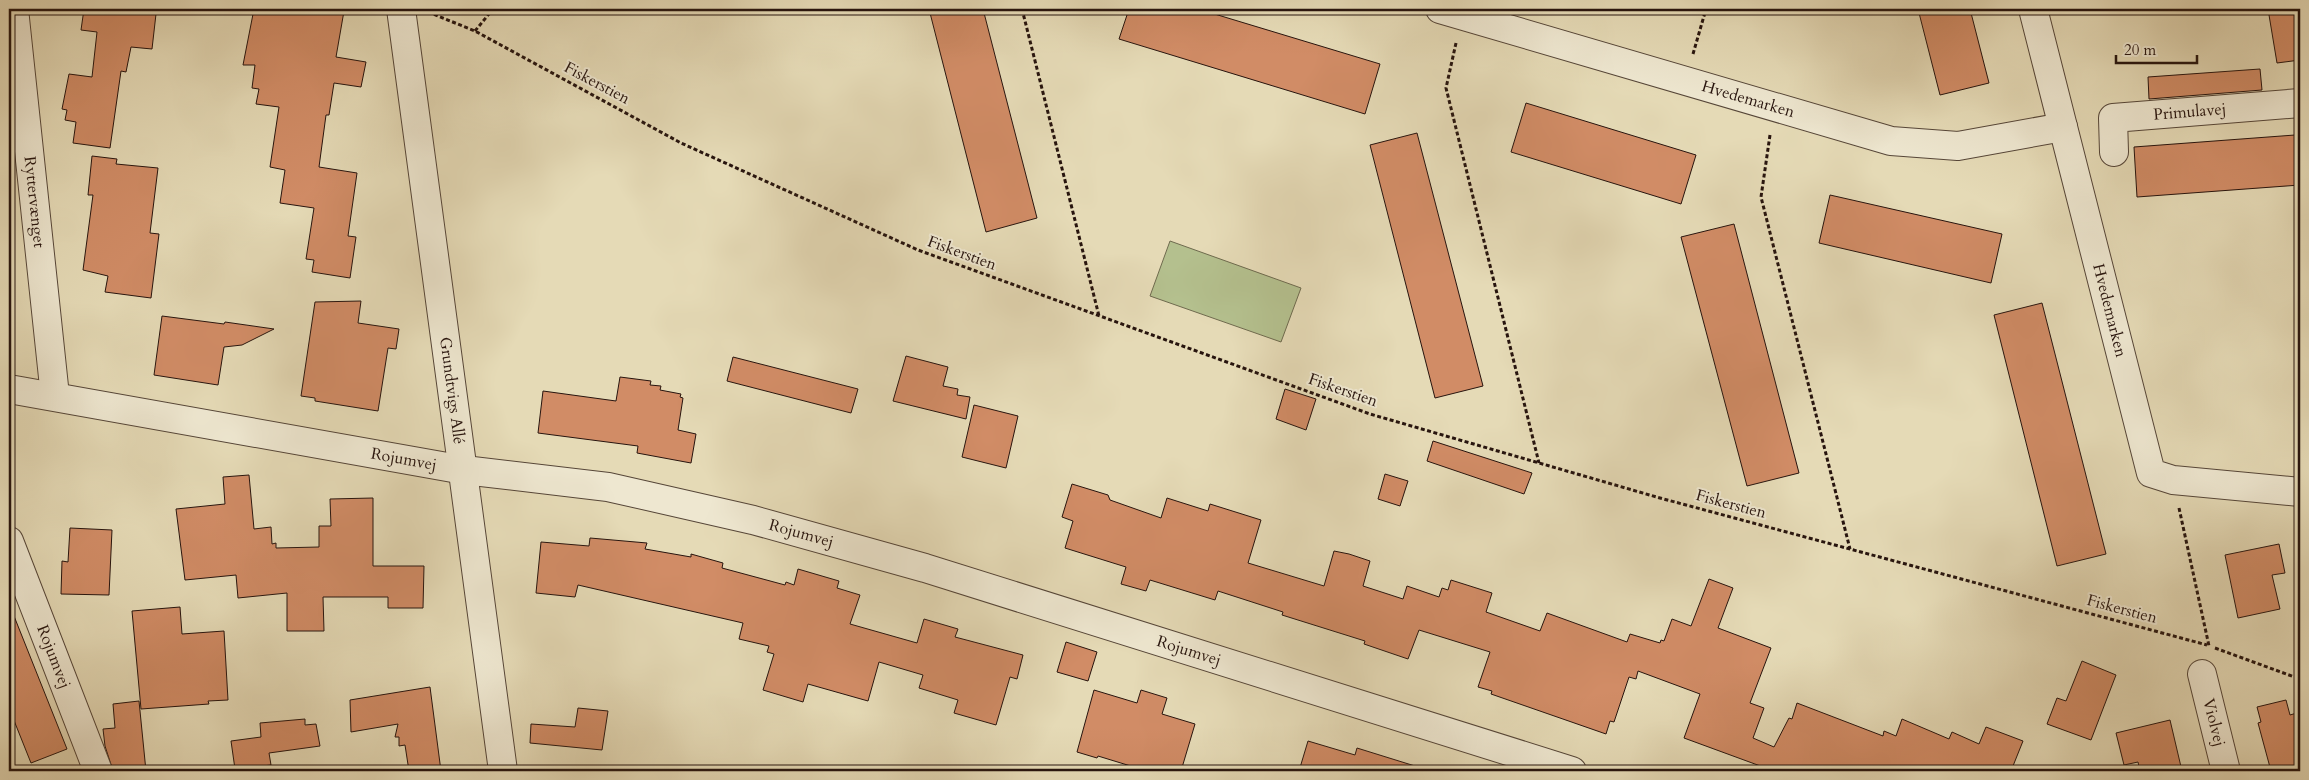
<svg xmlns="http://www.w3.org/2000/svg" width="2309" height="780" font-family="Cardo,serif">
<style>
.green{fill:#b4c08e;stroke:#6e6a4e}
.building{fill:#d18c66;stroke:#27140e}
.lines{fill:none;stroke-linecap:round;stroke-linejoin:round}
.minor-casing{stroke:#564638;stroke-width:30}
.path{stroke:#27140e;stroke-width:3;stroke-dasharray:4 2.5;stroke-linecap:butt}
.minor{stroke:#eee7d0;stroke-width:28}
.labels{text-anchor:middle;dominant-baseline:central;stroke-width:4;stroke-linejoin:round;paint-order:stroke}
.street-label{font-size:16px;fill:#27140e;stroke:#eee7d0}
</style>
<rect width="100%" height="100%" fill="#e5dab6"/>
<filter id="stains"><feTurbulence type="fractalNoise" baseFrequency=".004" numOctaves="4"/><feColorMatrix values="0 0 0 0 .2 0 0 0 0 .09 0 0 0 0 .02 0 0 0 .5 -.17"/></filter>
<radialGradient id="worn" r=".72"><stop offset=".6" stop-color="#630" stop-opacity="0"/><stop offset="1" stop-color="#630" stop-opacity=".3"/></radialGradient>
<path class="green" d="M 1170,241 L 1301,288 L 1281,342 L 1150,296 Z"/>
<path class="building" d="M 84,9 L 110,9 L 156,14 L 152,49 L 131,47 L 126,72 L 121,71 L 110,148 L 73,143 L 76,122 L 65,120 L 67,110 L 62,109 L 69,74 L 92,77 L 97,32 L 81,30 Z
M 254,9 L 344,11 L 336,57 L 366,62 L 361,87 L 334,83 L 329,115 L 326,115 L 319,167 L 357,173 L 348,236 L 356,237 L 350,278 L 312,272 L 314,260 L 306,259 L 314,208 L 280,203 L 285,170 L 270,167 L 279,107 L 256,104 L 259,89 L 252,88 L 255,65 L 243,65 Z
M 929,9 L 983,9 L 1037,218 L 986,232 Z
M 1129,9 L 1198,9 L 1380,64 L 1365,114 L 1119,39 Z
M 1918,9 L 1970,9 L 1989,83 L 1940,95 Z
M 2268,9 L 2300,9 L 2300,60 L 2277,63 Z
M 2260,69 L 2262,90 L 2149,99 L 2148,77 Z
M 1526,103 L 1696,155 L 1681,204 L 1511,152 Z
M 1417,133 L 1483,386 L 1435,398 L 1370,145 Z
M 2295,135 L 2296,140 L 2300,140 L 2300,185 L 2137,197 L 2134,147 Z
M 92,156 L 117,159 L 116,164 L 158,168 L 150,233 L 159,234 L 151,298 L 105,292 L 108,276 L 83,270 L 93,195 L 88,195 Z
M 1830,195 L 2002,234 L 1991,283 L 1819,243 Z
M 1734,224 L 1799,473 L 1747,486 L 1681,237 Z
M 361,301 L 358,323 L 399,329 L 396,349 L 388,348 L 378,411 L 315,401 L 315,398 L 301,396 L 315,302 Z
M 2042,303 L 2106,554 L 2057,566 L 1994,315 Z
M 162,316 L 224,324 L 225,322 L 274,329 L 242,345 L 224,347 L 218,385 L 154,375 Z
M 906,356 L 948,367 L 943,386 L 958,389 L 957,395 L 970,397 L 966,419 L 893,401 Z
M 733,357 L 858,389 L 851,413 L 727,381 Z
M 620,377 L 651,381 L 650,385 L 661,386 L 660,390 L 681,394 L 680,397 L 683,398 L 678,430 L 696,434 L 691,463 L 637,453 L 638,446 L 538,433 L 543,391 L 616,401 Z
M 1285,389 L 1316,399 L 1306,430 L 1276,419 Z
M 974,405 L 1018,416 L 1006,468 L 962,457 Z
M 1433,441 L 1532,473 L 1524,494 L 1427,461 Z
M 1385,474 L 1408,481 L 1400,506 L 1378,499 Z
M 249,475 L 254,529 L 271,527 L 272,544 L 276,543 L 276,548 L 319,547 L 319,526 L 331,526 L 330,499 L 373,498 L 373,566 L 424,566 L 423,608 L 388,608 L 388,597 L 323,597 L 324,631 L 287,631 L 287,593 L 238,598 L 236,575 L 185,580 L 176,509 L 225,504 L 223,477 Z
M 1072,484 L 1108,495 L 1110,500 L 1161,518 L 1167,498 L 1208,511 L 1210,504 L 1261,520 L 1248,563 L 1324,586 L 1334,551 L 1349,554 L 1370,561 L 1363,586 L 1403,599 L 1407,586 L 1439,597 L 1442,588 L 1448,590 L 1451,580 L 1492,593 L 1486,612 L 1540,631 L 1547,613 L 1627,642 L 1630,634 L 1660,643 L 1661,640 L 1664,641 L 1672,619 L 1691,626 L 1709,579 L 1733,588 L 1718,628 L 1771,648 L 1750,703 L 1764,708 L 1753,738 L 1774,747 L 1789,718 L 1792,719 L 1797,703 L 1883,736 L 1884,731 L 1896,736 L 1902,719 L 1949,739 L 1952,732 L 1979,744 L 1986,727 L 2023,741 L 2011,771 L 1774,771 L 1684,738 L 1700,694 L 1638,671 L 1636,679 L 1629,677 L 1614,722 L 1610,721 L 1606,734 L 1491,694 L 1492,691 L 1478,687 L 1490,652 L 1419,630 L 1408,659 L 1364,644 L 1365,641 L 1282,615 L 1283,612 L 1218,591 L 1215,600 L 1150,580 L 1146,591 L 1121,584 L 1126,567 L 1065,548 L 1073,521 L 1062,517 Z
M 70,528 L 112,530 L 109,595 L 61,594 L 62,561 L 68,562 Z
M 590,538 L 647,543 L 645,549 L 691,557 L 691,554 L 723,563 L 722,568 L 785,585 L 786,582 L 794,585 L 798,569 L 839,581 L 837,588 L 860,595 L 850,624 L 917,643 L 924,619 L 958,629 L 955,637 L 1023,655 L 1017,679 L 1010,677 L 996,725 L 954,713 L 958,700 L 919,688 L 923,675 L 879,662 L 868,701 L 808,684 L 803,702 L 763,690 L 774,654 L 767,652 L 769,646 L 739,639 L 743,623 L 578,585 L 575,597 L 536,593 L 541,542 L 589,546 Z
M 2279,544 L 2285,573 L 2272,575 L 2280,609 L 2238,618 L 2225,555 Z
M 10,606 L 67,749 L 31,763 L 9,708 Z
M 180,607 L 182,634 L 224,631 L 228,700 L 208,701 L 209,704 L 141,709 L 132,611 Z
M 1066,642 L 1097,652 L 1088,681 L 1057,672 Z
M 2082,661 L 2116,675 L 2091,740 L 2047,724 L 2057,698 L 2066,701 Z
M 430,687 L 441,771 L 409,771 L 405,745 L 399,746 L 399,737 L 395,737 L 398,724 L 351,732 L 350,700 Z
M 1094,690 L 1137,703 L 1141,690 L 1167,698 L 1162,714 L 1195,724 L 1181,771 L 1147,771 L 1098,756 L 1097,758 L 1077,752 Z
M 2286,700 L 2290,715 L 2300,712 L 2300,771 L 2271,771 L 2258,723 L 2261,722 L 2257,707 Z
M 139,701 L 146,771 L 113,771 L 105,746 L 103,729 L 115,728 L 113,704 Z
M 578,708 L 608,711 L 602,750 L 530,743 L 531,724 L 575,727 Z
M 305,719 L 305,725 L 316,724 L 320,746 L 269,753 L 271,765 L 235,769 L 231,741 L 261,737 L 260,723 Z
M 2170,720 L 2182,771 L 2140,771 L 2138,762 L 2124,765 L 2116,733 Z
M 1308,741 L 1355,755 L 1357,748 L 1415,766 L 1414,771 L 1299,771 Z"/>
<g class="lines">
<defs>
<g id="minor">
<path id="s1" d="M 14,9 L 55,396"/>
<path id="s2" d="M 401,9 L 503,771"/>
<path id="s3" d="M 1440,9 L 1891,141 L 1958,146 L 2063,127"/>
<path id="s4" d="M 2033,9 L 2151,473 L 2173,480 L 2300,492"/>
<path id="s5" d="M 2114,152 L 2113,118 L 2300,103"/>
<path id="s6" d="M 9,389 L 464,470 L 608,487 L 753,520 L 925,568 L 1572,771"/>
<path id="s7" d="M 9,541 L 98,771"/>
<path id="s8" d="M 2202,674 L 2226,771"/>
</g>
</defs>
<use href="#minor" class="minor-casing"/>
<path class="path" d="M 1022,9 L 1099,316
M 428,12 L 475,31 L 681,143 L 918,250 L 1370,414 L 1660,498 L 2207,645
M 475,31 L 493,9
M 1456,43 L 1446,88 L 1539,463
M 1693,54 L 1706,9
M 1770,135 L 1761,197 L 1850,549
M 2179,508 L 2209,646
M 2215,648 L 2300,679"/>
<use href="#minor" class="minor"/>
</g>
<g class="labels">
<g class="street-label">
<text transform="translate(597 83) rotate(28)">Fiskerstien</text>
<text stroke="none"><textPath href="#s3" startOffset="321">Hvedemarken</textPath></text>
<text stroke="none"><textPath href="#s5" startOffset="111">Primulavej</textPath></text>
<text stroke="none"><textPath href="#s1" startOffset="194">Ryttervænget</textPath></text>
<text transform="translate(962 253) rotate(20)">Fiskerstien</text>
<text stroke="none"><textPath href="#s4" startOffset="311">Hvedemarken</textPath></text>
<text stroke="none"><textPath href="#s2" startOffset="385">Grundtvigs Allé</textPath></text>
<text transform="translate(1343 390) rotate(19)">Fiskerstien</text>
<text stroke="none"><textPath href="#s6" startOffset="401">Rojumvej</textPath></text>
<text transform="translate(1731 504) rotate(15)">Fiskerstien</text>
<text stroke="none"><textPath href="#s6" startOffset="806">Rojumvej</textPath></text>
<text transform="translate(2122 609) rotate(15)">Fiskerstien</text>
<text stroke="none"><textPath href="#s6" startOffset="1211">Rojumvej</textPath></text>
<text stroke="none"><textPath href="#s7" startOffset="124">Rojumvej</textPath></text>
<text stroke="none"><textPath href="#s8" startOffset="50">Violvej</textPath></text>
</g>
</g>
<rect width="2309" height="780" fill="none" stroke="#e5dab6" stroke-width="30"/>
<rect x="10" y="10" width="2289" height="760" fill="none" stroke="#27140e" stroke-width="2.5"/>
<rect x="15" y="15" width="2279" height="750" fill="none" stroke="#27140e"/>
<path d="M2116 55v8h81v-8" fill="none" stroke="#27140e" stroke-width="2.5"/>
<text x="2124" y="55" font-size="15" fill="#27140e" stroke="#eee7d0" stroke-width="4" paint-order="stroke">20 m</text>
<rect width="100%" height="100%" filter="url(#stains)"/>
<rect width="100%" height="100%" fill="url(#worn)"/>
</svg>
